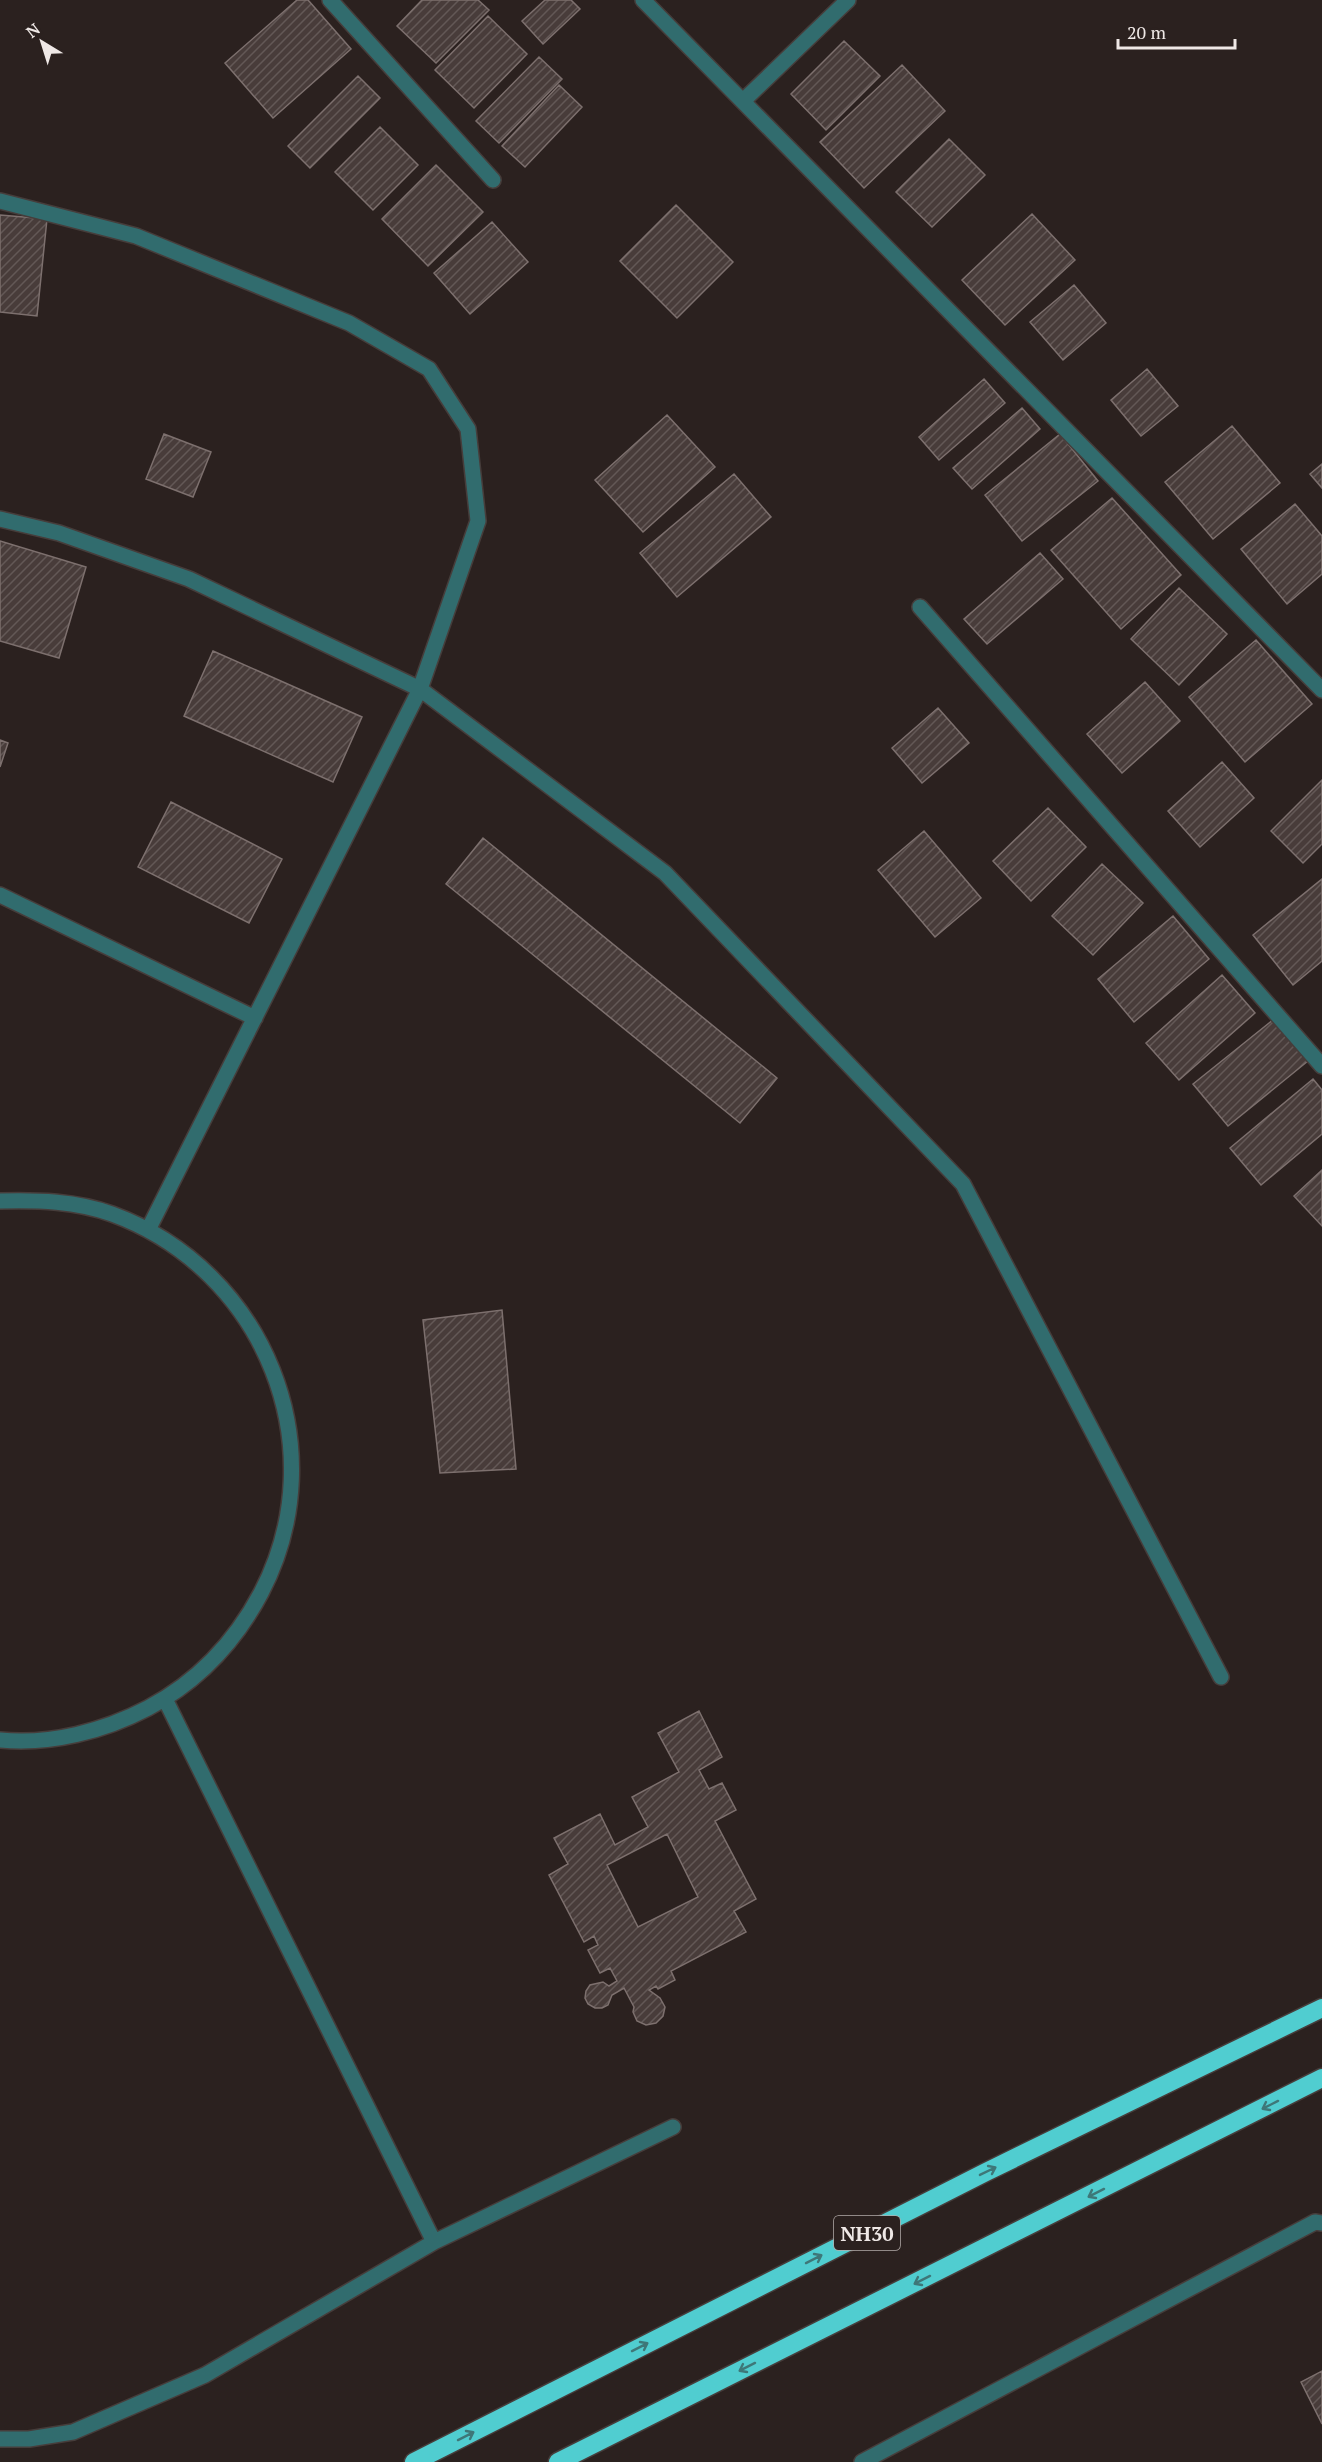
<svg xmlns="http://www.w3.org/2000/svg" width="1322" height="2462" font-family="'PT Serif',serif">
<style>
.building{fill:url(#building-hatch);stroke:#7d706e;stroke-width:1.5;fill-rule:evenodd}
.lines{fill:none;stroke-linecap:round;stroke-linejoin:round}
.minor-casing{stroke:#463d3b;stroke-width:18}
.highway-casing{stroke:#463d3b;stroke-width:21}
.minor{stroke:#316c6e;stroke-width:15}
.highway{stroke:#50cdd0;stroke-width:18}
.oneway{stroke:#3e7778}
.labels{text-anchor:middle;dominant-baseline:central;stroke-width:5;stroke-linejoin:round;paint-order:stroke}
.shield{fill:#2b211f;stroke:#b4acaa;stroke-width:1.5}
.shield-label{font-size:20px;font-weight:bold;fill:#efe8e6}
</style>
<defs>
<pattern id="building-hatch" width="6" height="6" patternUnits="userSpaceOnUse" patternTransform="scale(1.5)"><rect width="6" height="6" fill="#483c3a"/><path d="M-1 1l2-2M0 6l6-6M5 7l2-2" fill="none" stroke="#635856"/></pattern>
</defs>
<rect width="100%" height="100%" fill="#2b211f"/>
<path class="building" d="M 297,0 L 308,0 L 351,49 L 273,118 L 225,63 Z
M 422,0 L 478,0 L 489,10 L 436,63 L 397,26 Z
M 545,0 L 571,0 L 580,9 L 543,44 L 522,21 Z
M 488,16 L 527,54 L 474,108 L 435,70 Z
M 844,41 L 880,76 L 826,130 L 791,94 Z
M 539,57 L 562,79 L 499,143 L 476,121 Z
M 902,65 L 945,111 L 864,188 L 820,142 Z
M 358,76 L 380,98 L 310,168 L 288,146 Z
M 559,85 L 582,107 L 525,167 L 502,146 Z
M 380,127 L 418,165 L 373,210 L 335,172 Z
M 949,139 L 985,175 L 932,227 L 896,192 Z
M 436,165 L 483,212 L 428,266 L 382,219 Z
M 676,205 L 733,262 L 677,318 L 620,261 Z
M 1032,214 L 1075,260 L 1005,325 L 962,280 Z
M 0,215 L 47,219 L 37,316 L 0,312 Z
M 492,222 L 528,262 L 470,314 L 434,273 Z
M 1074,285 L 1106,323 L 1063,360 L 1030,322 Z
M 1147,369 L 1178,406 L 1141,436 L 1111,400 Z
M 984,379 L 1005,403 L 939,460 L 919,437 Z
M 1022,408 L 1040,429 L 972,489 L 953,468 Z
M 667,415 L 715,467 L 643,532 L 595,480 Z
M 1232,426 L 1280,483 L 1213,539 L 1165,482 Z
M 164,434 L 211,452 L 193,497 L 146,479 Z
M 1060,434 L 1098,481 L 1022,541 L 985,495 Z
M 1322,464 L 1322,488 L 1310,474 Z
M 734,474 L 771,517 L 677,597 L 640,553 Z
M 1112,498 L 1181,575 L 1121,629 L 1051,550 Z
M 1295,504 L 1322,536 L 1322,574 L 1287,604 L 1241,549 Z
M 0,541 L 86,567 L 59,658 L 0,641 Z
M 1040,553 L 1063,579 L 987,644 L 964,619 Z
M 1179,588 L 1227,634 L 1179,685 L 1131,639 Z
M 1256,640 L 1312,704 L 1245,762 L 1189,697 Z
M 213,651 L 362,717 L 333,782 L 184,716 Z
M 1145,682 L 1180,721 L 1122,773 L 1087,734 Z
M 938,708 L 969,743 L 922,783 L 892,748 Z
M 0,740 L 8,743 L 0,767 Z
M 1222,762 L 1254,798 L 1200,847 L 1168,811 Z
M 1322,780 L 1322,844 L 1303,863 L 1271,831 Z
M 171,802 L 282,859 L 249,923 L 138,867 Z
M 1048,808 L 1086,847 L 1031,901 L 993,861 Z
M 924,831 L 981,898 L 935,937 L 878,870 Z
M 483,838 L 777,1078 L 740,1123 L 446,884 Z
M 1102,864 L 1143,903 L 1093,955 L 1052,916 Z
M 1322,879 L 1322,961 L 1293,985 L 1253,935 Z
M 1173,916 L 1209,959 L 1134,1022 L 1098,979 Z
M 1222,975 L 1255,1013 L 1179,1080 L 1146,1043 Z
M 1274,1019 L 1308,1061 L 1228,1126 L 1193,1084 Z
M 1313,1079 L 1322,1090 L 1322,1134 L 1261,1185 L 1230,1148 Z
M 1322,1170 L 1322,1226 L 1294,1196 Z
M 502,1310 L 516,1469 L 440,1473 L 423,1320 Z
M 699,1711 L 722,1757 L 699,1770 L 709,1789 L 722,1783 L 736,1810 L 715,1821 L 756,1899 L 734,1911 L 746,1932 L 671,1971 L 675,1980 L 658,1989 L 656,1986 L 649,1990 L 660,1998 L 665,2007 L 663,2016 L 656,2023 L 646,2025 L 637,2021 L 633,2012 L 634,2007 L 624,1988 L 612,1995 L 608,2005 L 602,2008 L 595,2008 L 588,2004 L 585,1998 L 586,1991 L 590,1985 L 603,1982 L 609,1986 L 617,1981 L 610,1968 L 600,1973 L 588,1950 L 598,1945 L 594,1936 L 584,1942 L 549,1875 L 568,1864 L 554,1838 L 600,1814 L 615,1845 L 648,1827 L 632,1797 L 679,1772 L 658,1733 ZM 667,1834 L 698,1897 L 638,1927 L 607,1865 Z
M 1322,2371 L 1322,2424 L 1301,2382 Z"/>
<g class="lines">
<defs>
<path id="minor" d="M 330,0 L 493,180
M 643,0 L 1322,690
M 743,101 L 848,0
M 0,201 L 136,236 L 349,323 L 429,369 L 468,429 L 478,521 L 420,689 L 148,1230
M 0,519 L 59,533 L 189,579 L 420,689 L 665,873 L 963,1184 L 1221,1677
M 920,607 L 1322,1066
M 0,895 L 255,1018
M 0,1201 C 38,1200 76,1201 112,1214 C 265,1270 337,1448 261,1593 C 235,1642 197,1682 148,1708 C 104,1731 51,1745 0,1740
M 165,1699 L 434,2242
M 0,2439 L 29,2439 L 73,2432 L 205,2375 L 434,2242 L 673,2127
M 862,2462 L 1315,2222 L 1322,2223"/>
<path id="highway" d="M 414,2462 L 986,2172 L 1322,2008
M 558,2462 L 1322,2078"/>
</defs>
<use href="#minor" class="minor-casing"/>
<use href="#highway" class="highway-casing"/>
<use href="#minor" class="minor"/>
<use href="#highway" class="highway"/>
</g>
<defs><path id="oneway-shaft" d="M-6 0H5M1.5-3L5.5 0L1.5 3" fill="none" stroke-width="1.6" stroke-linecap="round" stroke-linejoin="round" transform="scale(1.5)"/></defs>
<g class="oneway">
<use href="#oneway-shaft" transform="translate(1270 2105) rotate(153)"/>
<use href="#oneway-shaft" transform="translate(988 2171) rotate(-26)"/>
<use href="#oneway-shaft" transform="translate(1096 2193) rotate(153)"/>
<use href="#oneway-shaft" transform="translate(814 2259) rotate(-27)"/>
<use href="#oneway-shaft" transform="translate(922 2280) rotate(153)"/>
<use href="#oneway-shaft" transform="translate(640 2347) rotate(-27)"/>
<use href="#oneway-shaft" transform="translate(747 2367) rotate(153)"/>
<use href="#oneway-shaft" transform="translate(466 2436) rotate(-27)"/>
</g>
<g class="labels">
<rect class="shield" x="834" y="2216" width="66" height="34" rx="4.5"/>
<g class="shield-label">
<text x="867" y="2233">NH30</text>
</g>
</g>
<g transform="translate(42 42) rotate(322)" stroke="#2b211f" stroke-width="4.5" paint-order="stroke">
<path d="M0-4.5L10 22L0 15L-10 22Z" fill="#efe8e6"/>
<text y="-9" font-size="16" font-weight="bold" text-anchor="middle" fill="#efe8e6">N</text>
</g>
<path d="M1118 39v9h117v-9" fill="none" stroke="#efe8e6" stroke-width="3"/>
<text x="1127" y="39" font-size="18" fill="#efe8e6" stroke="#2b211f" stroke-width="4.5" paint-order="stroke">20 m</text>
</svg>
